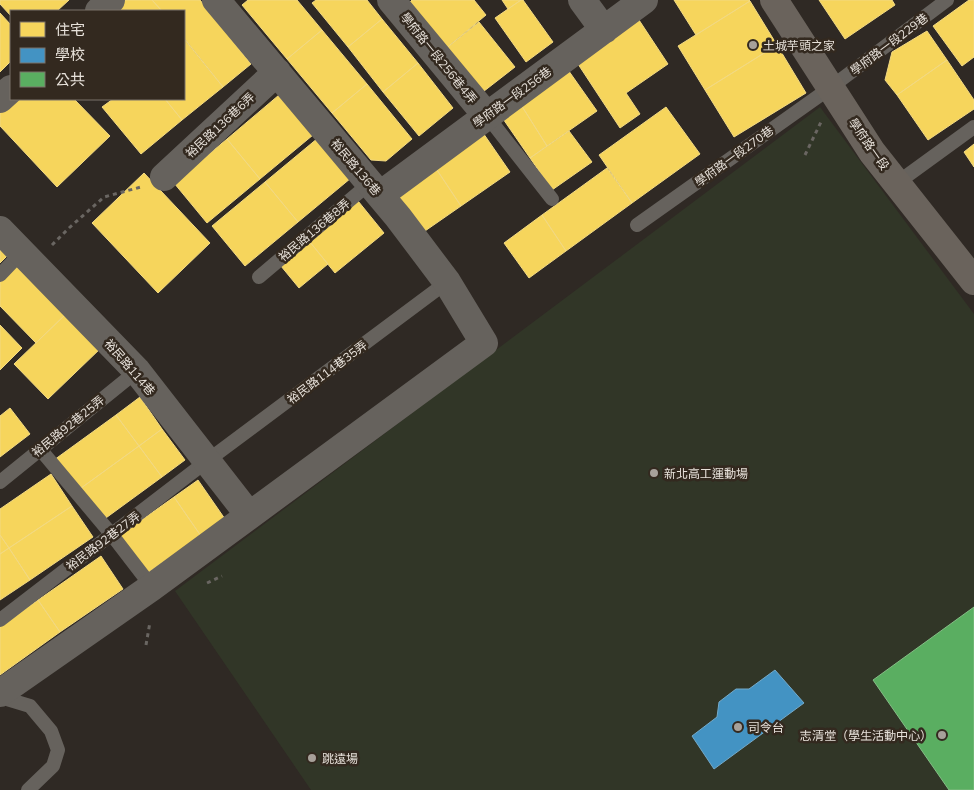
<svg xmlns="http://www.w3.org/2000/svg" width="974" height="790" font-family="Mulish,'Noto Sans TC',sans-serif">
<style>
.green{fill:#313627}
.homes{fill:#f6d55c;stroke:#f2d982}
.schools{fill:#4393c3;stroke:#74aaca}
.public{fill:#5aae61;stroke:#84bd85}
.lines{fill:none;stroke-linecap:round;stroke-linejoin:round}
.path{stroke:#6a6662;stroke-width:3;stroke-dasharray:4 4;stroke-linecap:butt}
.lane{stroke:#66625d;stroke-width:14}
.street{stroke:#66625d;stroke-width:28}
.secondary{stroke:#6a635c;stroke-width:28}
.poi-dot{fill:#a7a19a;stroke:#33291f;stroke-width:2}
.labels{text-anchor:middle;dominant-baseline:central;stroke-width:5;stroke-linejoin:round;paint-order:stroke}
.street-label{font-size:12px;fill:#e7e1da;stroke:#33291f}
.poi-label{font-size:12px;fill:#e7e1da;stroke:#33291f;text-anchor:start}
</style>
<rect width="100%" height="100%" fill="#2f2924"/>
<path class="green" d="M 820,107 L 974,314 L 974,790 L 311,790 L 175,591 Z"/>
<path class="homes" d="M 0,0 L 69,0 L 57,11 L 11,11 L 11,16 L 0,4 Z
M 124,0 L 152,0 L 162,11 L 111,11 Z
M 152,0 L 200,0 L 251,64 L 223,87 L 184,38 L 184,11 L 162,11 Z
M 248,0 L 297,0 L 322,30 L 287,59 L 242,5 Z
M 316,0 L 367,0 L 382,19 L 348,47 L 312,3 Z
M 412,0 L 474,0 L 486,15 L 444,50 L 408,4 Z
M 502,0 L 521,0 L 508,9 Z
M 521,0 L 523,0 L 553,42 L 526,62 L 495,18 Z
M 674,0 L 749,0 L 750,1 L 696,35 Z
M 819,0 L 892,0 L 895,5 L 845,39 Z
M 969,0 L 974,0 L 974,57 L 962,66 L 933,26 Z
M 750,1 L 777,45 L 705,90 L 678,46 Z
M 0,13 L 11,25 L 11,61 L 0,72 Z
M 382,19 L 418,63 L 383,92 L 348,47 Z
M 639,20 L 668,64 L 626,93 L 640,114 L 620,128 L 576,61 Z
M 479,22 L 515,67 L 479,95 L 444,50 Z
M 322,30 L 367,84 L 332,113 L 287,59 Z
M 927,31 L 947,60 L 897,95 L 885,80 L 892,52 Z
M 184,40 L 185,40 L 223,87 L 182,120 L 165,99 L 184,99 Z
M 777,45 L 806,93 L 734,137 L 705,90 Z
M 947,60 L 974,100 L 974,109 L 928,140 L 897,95 Z
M 418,63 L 453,108 L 419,136 L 383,92 Z
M 566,67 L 597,111 L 547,146 L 518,100 Z
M 367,84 L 412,139 L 386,161 L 371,160 L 332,113 Z
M 279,95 L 313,135 L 260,179 L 227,139 Z
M 11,99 L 74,99 L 110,136 L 57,187 L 0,126 L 0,108 Z
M 113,99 L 165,99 L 182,120 L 141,154 L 102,107 Z
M 518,100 L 547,146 L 530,158 L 499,113 Z
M 666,107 L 700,154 L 632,203 L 599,155 Z
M 481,130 L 510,172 L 461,206 L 433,164 Z
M 569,131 L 592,162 L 552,190 L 530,158 Z
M 318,138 L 351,178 L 298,222 L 265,182 Z
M 227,139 L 260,179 L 207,223 L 174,183 Z
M 974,144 L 974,167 L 964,152 Z
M 433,164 L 461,206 L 412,240 L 383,198 Z
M 607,168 L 632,203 L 566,251 L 542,215 Z
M 144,173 L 210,243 L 158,293 L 92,223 Z
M 265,182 L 298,222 L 245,266 L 212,226 Z
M 354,196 L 384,233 L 335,273 L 305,236 Z
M 542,215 L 566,251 L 529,278 L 504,243 Z
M 305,236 L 328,264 L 299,288 L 276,260 Z
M 0,239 L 12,251 L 0,263 Z
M 20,261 L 68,312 L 36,343 L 0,306 L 0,281 Z
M 68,312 L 102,347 L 48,399 L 14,364 Z
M 0,325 L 22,348 L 0,370 Z
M 140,397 L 162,429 L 139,446 L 116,415 Z
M 10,408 L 30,434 L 0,457 L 0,416 Z
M 116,415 L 139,446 L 77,491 L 54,460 Z
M 162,429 L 185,460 L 162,477 L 139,446 Z
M 139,446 L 162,477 L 99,523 L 77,491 Z
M 51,474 L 72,506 L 9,548 L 0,535 L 0,509 Z
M 198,480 L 225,519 L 201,536 L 174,497 Z
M 174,497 L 201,536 L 146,574 L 119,536 Z
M 72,506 L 93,537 L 30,580 L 9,548 Z
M 0,535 L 9,548 L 0,554 Z
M 9,548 L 30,580 L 0,600 L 0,554 Z
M 101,556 L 123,589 L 60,632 L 38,600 Z
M 38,600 L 60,632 L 0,675 L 0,627 Z"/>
<path class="schools" d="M 775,670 L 804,703 L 714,769 L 692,736 L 717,717 L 719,702 L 736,689 L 749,689 Z"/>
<path class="public" d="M 974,607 L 974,790 L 949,790 L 873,680 Z"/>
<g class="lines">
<path class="path" d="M 805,155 L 821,122
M 52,245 L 69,228 L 104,197 L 141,187
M 207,583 L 222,576
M 146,645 L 150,622"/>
<path class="lane" d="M 487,116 L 552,199
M 897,183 L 974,127
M 637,225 L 830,88 L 947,0
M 0,275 L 21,253
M 259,277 L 370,183
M 40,449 L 112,535 L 152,587
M 0,482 L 137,371
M 0,620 L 207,461 L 447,282
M 0,697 L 30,706 L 51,731 L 58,750 L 53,766 L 28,790"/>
<path class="street" d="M 391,0 L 487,116
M 582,0 L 604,30
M 99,11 L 111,0
M 0,99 L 11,89
M 164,177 L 277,72
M 380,195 L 644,0
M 0,230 L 137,371 L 249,515
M 0,693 L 152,587 L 484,343 L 447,282 L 398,217 L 216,0"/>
<path class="secondary" d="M 774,0 L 872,152 L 974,281"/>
</g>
<g class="poi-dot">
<circle cx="753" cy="45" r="5"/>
<circle cx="654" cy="473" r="5"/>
<circle cx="738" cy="727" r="5"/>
<circle cx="942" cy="735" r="5"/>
<circle cx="312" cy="758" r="5"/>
</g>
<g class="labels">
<g class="street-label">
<text transform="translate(889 44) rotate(-37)">學府路一段229巷</text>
<text transform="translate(439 58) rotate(51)">學府路一段256巷4弄</text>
<text transform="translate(512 97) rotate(-36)">學府路一段256巷</text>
<text transform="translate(220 125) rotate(-43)">裕民路136巷6弄</text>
<text transform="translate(869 144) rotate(55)">學府路一段</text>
<text transform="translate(734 156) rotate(-36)">學府路一段270巷</text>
<text transform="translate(356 167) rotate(50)">裕民路136巷</text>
<text transform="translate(314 230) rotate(-40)">裕民路136巷8弄</text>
<text transform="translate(130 367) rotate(49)">裕民路114巷</text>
<text transform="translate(327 372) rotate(-37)">裕民路114巷35弄</text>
<text transform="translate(68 426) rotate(-39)">裕民路92巷25弄</text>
<text transform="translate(103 541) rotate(-37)">裕民路92巷27弄</text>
</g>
<g class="poi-label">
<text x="763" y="45">土城芋頭之家</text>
<text x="664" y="473">新北高工運動場</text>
<text x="748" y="727">司令台</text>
<text x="932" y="735" text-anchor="end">志清堂（學生活動中心）</text>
<text x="322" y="758">跳遠場</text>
</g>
</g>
<rect x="10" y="10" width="175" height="90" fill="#33291f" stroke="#7b736a"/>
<rect x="20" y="22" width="25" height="15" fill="#f6d55c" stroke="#7b736a"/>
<text x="55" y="35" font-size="15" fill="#e7e1da">住宅</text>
<rect x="20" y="48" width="25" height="15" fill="#4393c3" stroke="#7b736a"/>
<text x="55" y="60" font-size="15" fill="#e7e1da">學校</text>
<rect x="20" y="72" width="25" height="15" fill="#5aae61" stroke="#7b736a"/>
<text x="55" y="85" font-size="15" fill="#e7e1da">公共</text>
</svg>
